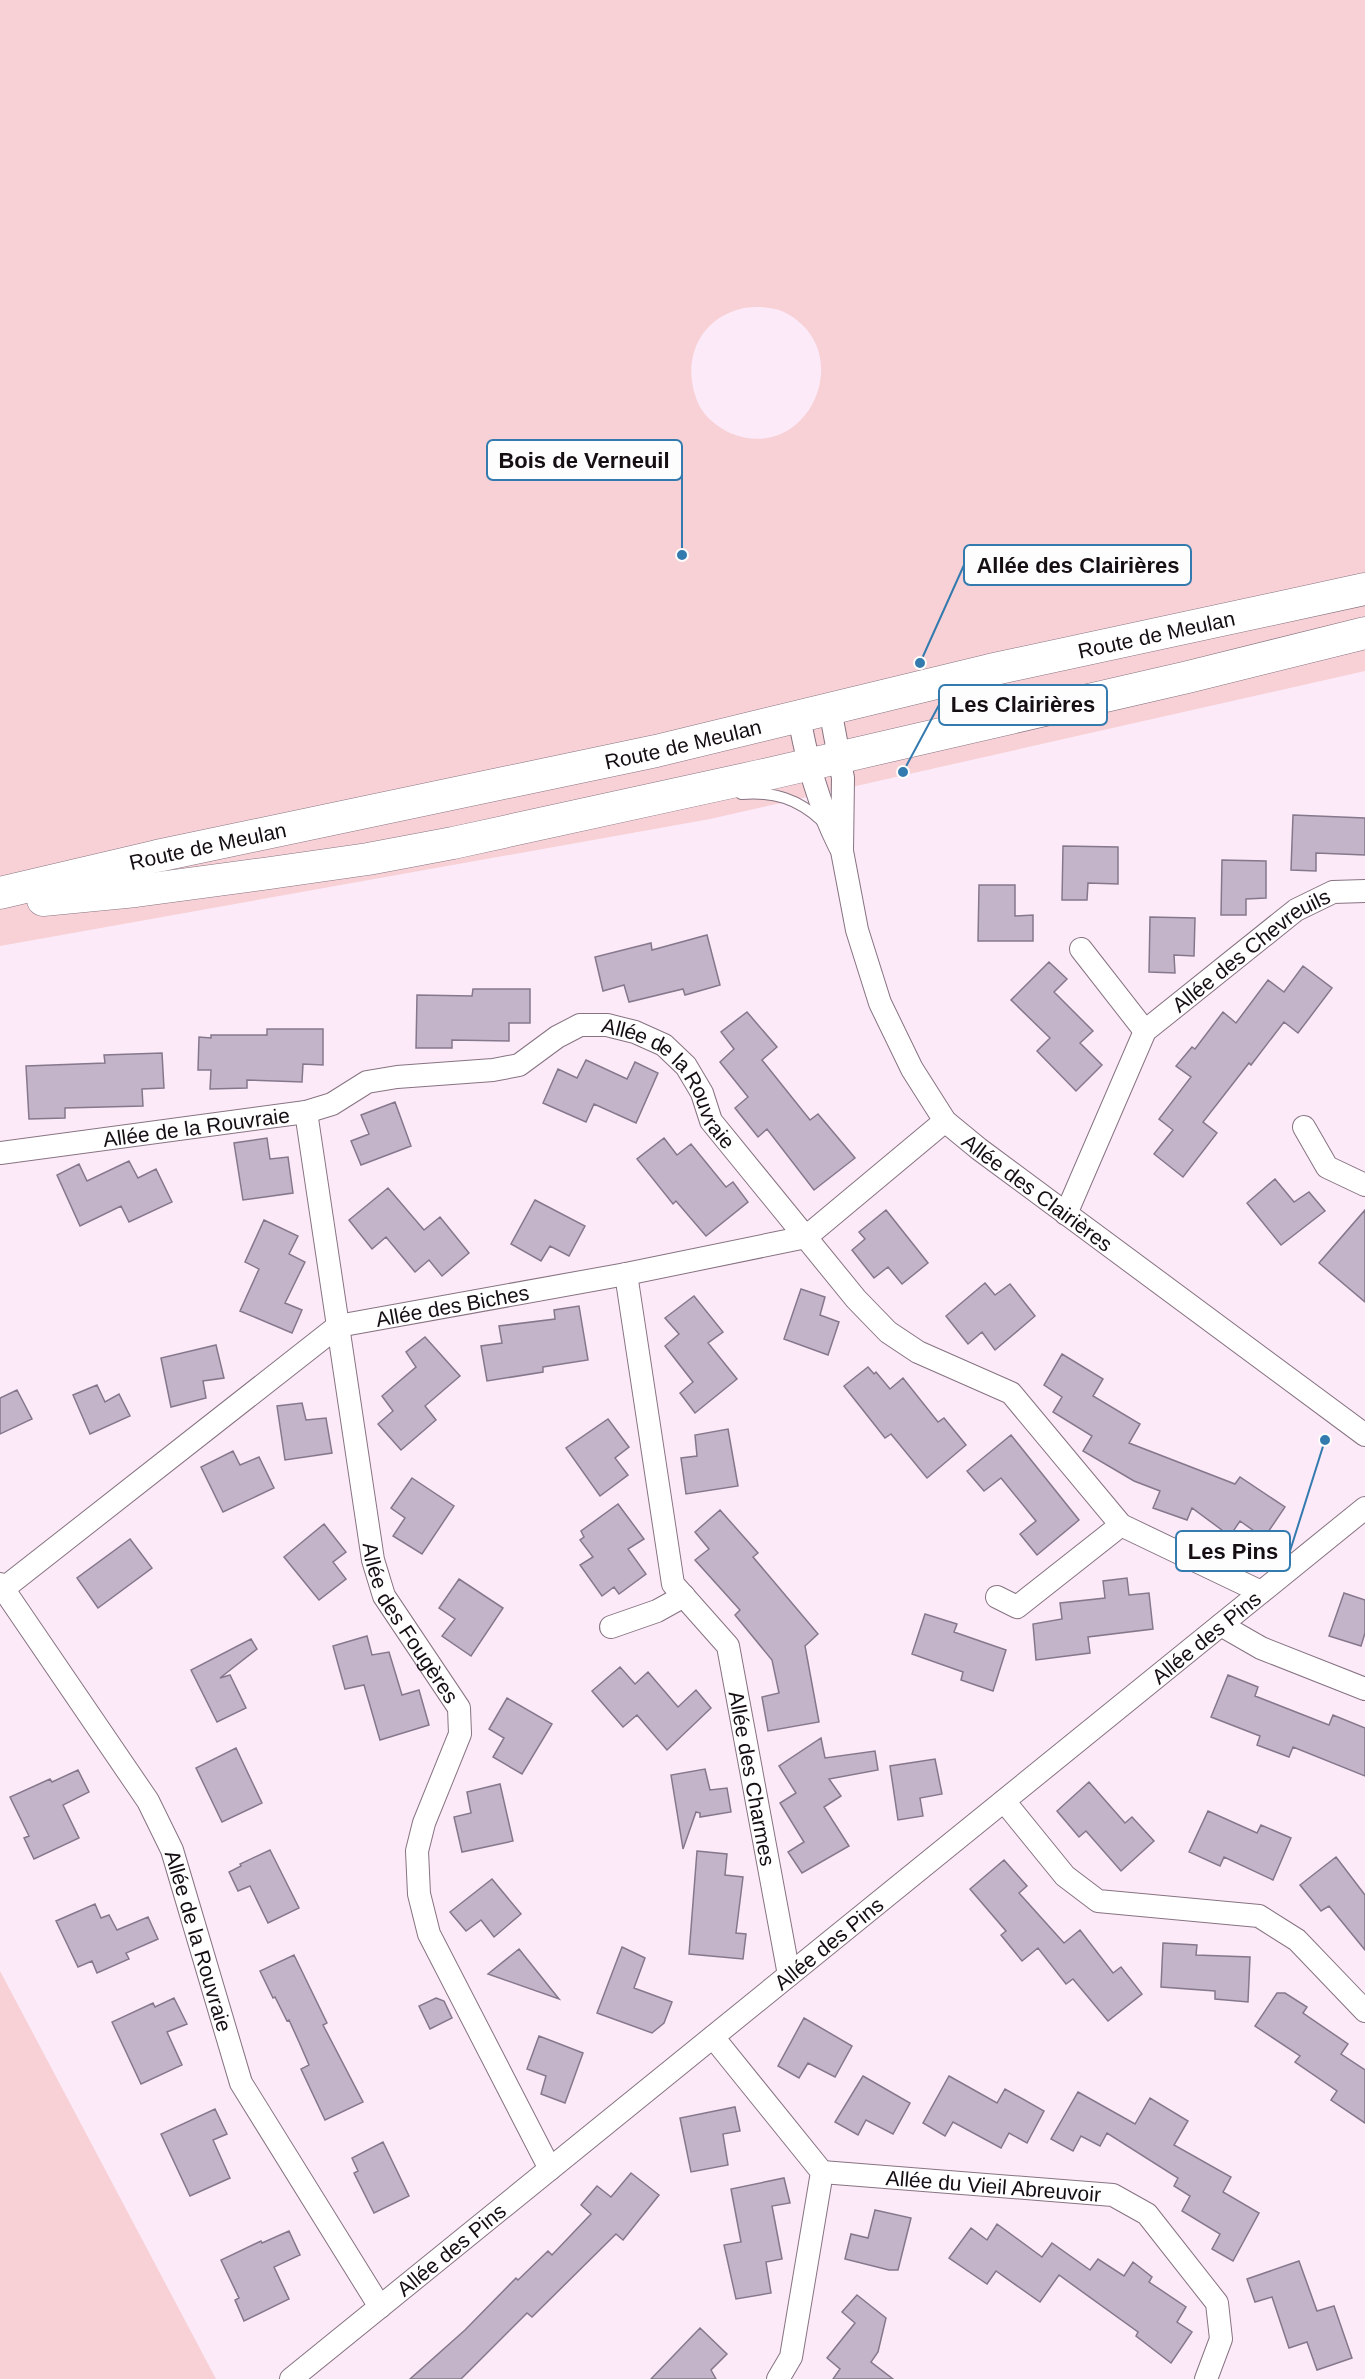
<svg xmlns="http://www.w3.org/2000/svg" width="1365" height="2379" font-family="Helvetica,sans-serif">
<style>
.green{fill:#f7d1d5;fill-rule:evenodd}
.building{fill:#c3b4c9;stroke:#86788c;stroke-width:1.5}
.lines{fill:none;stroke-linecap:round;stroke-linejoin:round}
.lane-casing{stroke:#877382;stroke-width:12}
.street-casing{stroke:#877382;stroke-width:24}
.secondary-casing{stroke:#877382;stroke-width:33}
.lane{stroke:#fff;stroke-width:10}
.street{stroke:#fff;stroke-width:22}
.secondary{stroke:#fff;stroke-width:32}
.labels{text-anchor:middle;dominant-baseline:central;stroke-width:4.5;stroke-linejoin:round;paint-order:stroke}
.street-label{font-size:21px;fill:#150e13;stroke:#fdfdfd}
.leader{fill:none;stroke:#337aae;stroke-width:2}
.callout-dot{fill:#337aae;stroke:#fdfdfd;stroke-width:2}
.callout{fill:#fdfdfd;stroke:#337aae;stroke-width:2}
.callout-label{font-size:22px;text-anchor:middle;font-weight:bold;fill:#150e13}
</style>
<rect width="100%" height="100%" fill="#fceaf8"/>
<path class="green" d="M 0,0 L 1365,0 L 1365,671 L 710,819 L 0,946 ZM 762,307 C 769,308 778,309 784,312 C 860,350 808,466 730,433 C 718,427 707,419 700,407 C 680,367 695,321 740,309 C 747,307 755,307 762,307 Z
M 0,1971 L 216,2379 L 0,2379 Z"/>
<path class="building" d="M 1293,815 L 1365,818 L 1365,855 L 1316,853 L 1316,871 L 1291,870 Z
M 1063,846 L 1118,847 L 1118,884 L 1088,883 L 1087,900 L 1062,900 Z
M 1222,860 L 1266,861 L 1266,898 L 1246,899 L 1246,915 L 1221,915 Z
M 979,885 L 1015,885 L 1015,916 L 1033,915 L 1033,941 L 978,941 Z
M 1150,917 L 1195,918 L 1194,956 L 1174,955 L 1175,973 L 1149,972 Z
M 707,935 L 720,985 L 685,995 L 683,989 L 629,1002 L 624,985 L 603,991 L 595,957 L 651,943 L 652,950 Z
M 1049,962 L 1067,979 L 1054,992 L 1093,1031 L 1080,1043 L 1102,1065 L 1076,1091 L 1037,1051 L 1050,1038 L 1011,1000 Z
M 1303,966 L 1332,988 L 1298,1033 L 1284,1022 L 1251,1065 L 1249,1063 L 1203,1122 L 1217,1133 L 1183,1177 L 1154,1154 L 1173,1130 L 1159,1119 L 1191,1077 L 1176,1066 L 1192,1047 L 1195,1049 L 1223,1012 L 1236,1023 L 1268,980 L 1284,992 Z
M 473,989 L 530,989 L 530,1023 L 509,1023 L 509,1041 L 452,1040 L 452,1048 L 416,1048 L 417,995 L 472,996 Z
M 747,1012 L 777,1047 L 762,1060 L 810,1120 L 818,1114 L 855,1158 L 814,1190 L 767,1129 L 758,1137 L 735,1108 L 748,1097 L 720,1062 L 734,1049 L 721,1032 Z
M 267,1029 L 323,1029 L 323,1065 L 303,1064 L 302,1082 L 247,1080 L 247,1088 L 210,1089 L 211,1070 L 198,1070 L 199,1037 L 211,1038 L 211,1035 L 267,1035 Z
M 162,1053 L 164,1088 L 142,1089 L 143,1106 L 65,1108 L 65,1118 L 29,1119 L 26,1066 L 105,1063 L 104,1055 Z
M 586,1060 L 627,1079 L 635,1062 L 658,1073 L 636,1123 L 594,1104 L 586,1122 L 543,1103 L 558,1069 L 577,1078 Z
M 395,1102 L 411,1146 L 361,1165 L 351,1141 L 369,1134 L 361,1115 Z
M 267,1138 L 270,1159 L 288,1157 L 293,1193 L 243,1200 L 234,1143 Z
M 664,1138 L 677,1155 L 691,1144 L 726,1187 L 733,1182 L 748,1202 L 706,1236 L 676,1201 L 673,1204 L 637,1159 Z
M 129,1161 L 138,1178 L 156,1169 L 172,1202 L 129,1222 L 121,1206 L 80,1226 L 57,1175 L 79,1164 L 87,1181 Z
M 1275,1179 L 1294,1202 L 1309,1192 L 1325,1211 L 1281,1245 L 1247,1203 Z
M 388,1188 L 424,1230 L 440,1217 L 469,1253 L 442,1276 L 429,1260 L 415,1272 L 386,1237 L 372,1249 L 349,1220 Z
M 535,1200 L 585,1226 L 569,1256 L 550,1246 L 541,1261 L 511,1244 Z
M 886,1210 L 928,1263 L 902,1284 L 888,1267 L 874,1278 L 852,1250 L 865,1239 L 859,1232 Z
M 1365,1210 L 1365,1302 L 1319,1263 Z
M 264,1220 L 298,1236 L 289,1254 L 305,1262 L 285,1303 L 302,1310 L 292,1333 L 240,1311 L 259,1269 L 245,1262 Z
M 985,1283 L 995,1295 L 1010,1284 L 1035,1316 L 995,1350 L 982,1332 L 968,1344 L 946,1316 Z
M 801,1289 L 825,1297 L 820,1315 L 839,1322 L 828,1355 L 784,1339 Z
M 694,1296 L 723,1332 L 708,1343 L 737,1379 L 695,1413 L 680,1393 L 693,1382 L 665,1346 L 679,1334 L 665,1318 Z
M 579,1306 L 588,1360 L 543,1367 L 543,1372 L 487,1381 L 481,1346 L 502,1343 L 499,1326 L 555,1319 L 554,1310 Z
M 425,1337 L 460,1376 L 425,1406 L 436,1420 L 401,1450 L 378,1424 L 393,1411 L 382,1396 L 416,1367 L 406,1352 Z
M 216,1345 L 224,1378 L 203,1381 L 206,1398 L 171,1407 L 161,1358 Z
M 1062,1354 L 1103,1379 L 1093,1396 L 1140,1424 L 1129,1443 L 1235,1484 L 1240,1477 L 1285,1507 L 1264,1538 L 1240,1521 L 1230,1536 L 1192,1508 L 1187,1520 L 1153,1508 L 1160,1491 L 1134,1481 L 1083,1451 L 1092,1436 L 1053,1412 L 1062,1397 L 1044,1385 Z
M 868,1367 L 874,1374 L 876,1372 L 890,1389 L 903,1378 L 938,1422 L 944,1418 L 966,1445 L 927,1478 L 891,1434 L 885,1438 L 844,1386 Z
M 97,1385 L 105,1402 L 119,1394 L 130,1416 L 90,1434 L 73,1395 Z
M 17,1390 L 32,1419 L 0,1434 L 0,1398 Z
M 302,1403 L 306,1420 L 326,1418 L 332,1453 L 285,1460 L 277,1406 Z
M 608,1419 L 629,1447 L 615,1458 L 628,1475 L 600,1496 L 566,1448 Z
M 728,1429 L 738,1486 L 686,1494 L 681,1458 L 697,1456 L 695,1435 Z
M 1011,1435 L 1079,1520 L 1037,1555 L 1020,1534 L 1036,1521 L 1001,1478 L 984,1491 L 967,1471 Z
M 233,1451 L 240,1465 L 259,1457 L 274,1488 L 223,1512 L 201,1467 Z
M 412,1478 L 454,1506 L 422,1554 L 393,1536 L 405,1518 L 391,1508 Z
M 618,1504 L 644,1539 L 628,1549 L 646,1574 L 619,1594 L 614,1587 L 602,1596 L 580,1565 L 593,1557 L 580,1540 L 584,1537 L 581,1531 Z
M 720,1510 L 758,1553 L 753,1557 L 818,1634 L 805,1646 L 819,1722 L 768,1731 L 762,1697 L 779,1693 L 772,1660 L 735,1615 L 740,1610 L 695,1560 L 709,1549 L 695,1532 Z
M 324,1524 L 346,1552 L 333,1562 L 346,1579 L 319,1600 L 284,1557 Z
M 130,1539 L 152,1568 L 98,1608 L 77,1578 Z
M 1127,1578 L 1129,1595 L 1149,1593 L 1153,1629 L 1088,1637 L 1090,1653 L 1036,1660 L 1033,1624 L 1062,1619 L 1060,1603 L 1105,1598 L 1103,1581 Z
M 459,1579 L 503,1608 L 471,1656 L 442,1636 L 455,1619 L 439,1608 Z
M 1344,1593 L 1365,1600 L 1365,1633 L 1361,1646 L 1329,1636 Z
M 925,1614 L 957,1624 L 954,1632 L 1006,1650 L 993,1691 L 961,1680 L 963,1672 L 912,1654 Z
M 367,1636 L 372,1655 L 389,1652 L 402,1695 L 419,1690 L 429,1725 L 380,1740 L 364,1685 L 345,1689 L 333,1646 Z
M 251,1639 L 257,1649 L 220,1678 L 230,1675 L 246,1708 L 217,1722 L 191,1670 Z
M 620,1667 L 635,1684 L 648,1672 L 678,1707 L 696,1690 L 711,1708 L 667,1750 L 637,1715 L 623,1727 L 592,1691 Z
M 1228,1675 L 1258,1687 L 1255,1696 L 1329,1725 L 1333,1715 L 1365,1728 L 1365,1776 L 1293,1747 L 1289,1757 L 1257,1745 L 1260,1736 L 1211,1717 Z
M 507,1698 L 552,1724 L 522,1774 L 493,1757 L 504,1738 L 489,1729 Z
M 821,1738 L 825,1758 L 875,1751 L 878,1770 L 829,1779 L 841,1796 L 824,1807 L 849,1846 L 802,1873 L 788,1852 L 804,1842 L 780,1803 L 796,1793 L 779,1766 Z
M 236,1748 L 262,1803 L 222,1822 L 196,1768 Z
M 935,1759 L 942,1794 L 920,1798 L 923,1816 L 898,1820 L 890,1766 Z
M 705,1769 L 710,1790 L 727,1788 L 731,1812 L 700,1817 L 700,1813 L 696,1812 L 683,1849 L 671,1775 Z
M 78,1770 L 89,1792 L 63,1805 L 79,1838 L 34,1859 L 24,1838 L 29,1836 L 10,1797 L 50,1779 L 52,1782 Z
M 1089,1782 L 1125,1823 L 1132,1817 L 1154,1841 L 1121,1871 L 1086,1831 L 1079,1837 L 1057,1811 Z
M 500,1784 L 513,1841 L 462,1852 L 454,1817 L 471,1813 L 467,1792 Z
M 1208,1811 L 1257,1833 L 1261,1825 L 1291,1838 L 1273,1880 L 1224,1857 L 1220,1866 L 1189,1852 Z
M 270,1850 L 299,1908 L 268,1923 L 250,1886 L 238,1891 L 229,1872 L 241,1866 L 240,1864 Z
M 697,1851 L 727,1854 L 725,1875 L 743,1877 L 736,1933 L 746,1934 L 743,1959 L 689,1954 Z
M 1336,1857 L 1365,1895 L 1365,1950 L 1329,1906 L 1321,1911 L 1300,1885 Z
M 1004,1860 L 1027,1886 L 1019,1893 L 1064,1943 L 1080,1930 L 1113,1973 L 1121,1967 L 1142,1994 L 1108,2021 L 1073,1979 L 1066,1984 L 1038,1948 L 1022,1961 L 1001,1935 L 1006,1931 L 970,1889 Z
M 492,1879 L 521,1914 L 494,1937 L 481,1920 L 466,1931 L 450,1912 Z
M 95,1904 L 101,1918 L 109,1915 L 117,1930 L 148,1917 L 158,1939 L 126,1953 L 129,1959 L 97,1973 L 92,1961 L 78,1967 L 56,1921 Z
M 1163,1943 L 1197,1945 L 1196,1955 L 1250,1957 L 1248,2002 L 1215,1999 L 1215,1991 L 1161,1987 Z
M 622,1947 L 645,1958 L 634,1988 L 672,2002 L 664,2023 L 652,2033 L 597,2013 Z
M 519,1949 L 559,1999 L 488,1974 Z
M 294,1955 L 327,2023 L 323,2025 L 363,2102 L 325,2120 L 301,2069 L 309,2065 L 299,2042 L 289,2020 L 287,2021 L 275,1997 L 273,1998 L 260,1971 Z
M 1277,1993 L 1285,1993 L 1307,2007 L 1303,2013 L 1348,2044 L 1341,2054 L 1365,2070 L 1365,2123 L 1331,2100 L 1337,2091 L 1295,2062 L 1300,2056 L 1255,2026 Z
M 174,1998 L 187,2024 L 167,2032 L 182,2065 L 141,2084 L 112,2022 L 153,2003 L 155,2007 Z
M 436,1998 L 444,2001 L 452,2018 L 430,2029 L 419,2006 Z
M 804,2018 L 852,2046 L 835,2077 L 808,2063 L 799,2078 L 778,2066 Z
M 539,2036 L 583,2053 L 565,2103 L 541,2094 L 546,2076 L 527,2069 Z
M 863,2076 L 910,2103 L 893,2134 L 866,2120 L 858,2135 L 835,2122 Z
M 949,2076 L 997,2103 L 1005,2089 L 1044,2111 L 1027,2143 L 1009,2133 L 1001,2148 L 953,2122 L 945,2136 L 923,2123 Z
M 1078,2092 L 1135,2124 L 1150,2098 L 1188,2121 L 1174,2145 L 1231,2177 L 1223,2192 L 1259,2213 L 1233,2261 L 1212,2249 L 1220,2234 L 1182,2211 L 1190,2196 L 1174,2186 L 1178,2178 L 1107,2133 L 1100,2146 L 1081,2136 L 1073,2151 L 1051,2139 Z
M 735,2107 L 740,2131 L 723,2134 L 728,2165 L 691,2172 L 680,2118 Z
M 215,2109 L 227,2134 L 213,2140 L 230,2178 L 190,2196 L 161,2134 Z
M 383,2142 L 409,2196 L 374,2213 L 354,2173 L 358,2171 L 352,2158 Z
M 631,2173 L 659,2195 L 623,2240 L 616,2234 L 532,2317 L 527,2313 L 461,2379 L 410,2379 L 465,2330 L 516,2278 L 518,2280 L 548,2251 L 552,2255 L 591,2214 L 581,2205 L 597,2186 L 611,2197 Z
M 784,2178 L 790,2203 L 772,2206 L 782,2259 L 766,2262 L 771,2293 L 736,2299 L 724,2245 L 741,2242 L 731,2189 Z
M 875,2210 L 911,2218 L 898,2270 L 889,2270 L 845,2259 L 851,2234 L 868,2238 Z
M 997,2224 L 1042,2257 L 1052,2243 L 1090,2270 L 1098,2259 L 1124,2276 L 1133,2262 L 1152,2277 L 1149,2282 L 1186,2307 L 1177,2322 L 1192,2332 L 1171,2363 L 1136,2336 L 1138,2332 L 1059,2275 L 1040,2302 L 996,2271 L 987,2284 L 949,2258 L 971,2228 L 987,2240 Z
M 289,2231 L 300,2255 L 274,2267 L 289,2299 L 244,2321 L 235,2300 L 239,2298 L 221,2260 L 261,2241 L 262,2243 Z
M 1299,2261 L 1317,2311 L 1334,2306 L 1352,2358 L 1317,2370 L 1307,2342 L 1289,2348 L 1272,2297 L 1255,2302 L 1247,2279 Z
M 857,2295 L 886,2318 L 878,2352 L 871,2362 L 893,2379 L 833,2379 L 840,2369 L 827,2358 L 855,2323 L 842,2312 Z
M 700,2328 L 727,2354 L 711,2370 L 716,2379 L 651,2379 Z"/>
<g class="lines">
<defs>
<path id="lane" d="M 741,794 C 774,791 798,799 822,821"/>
<g id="street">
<path id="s1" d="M 830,709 L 843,778 L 842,851 L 857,930 L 880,1003 L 912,1069 L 945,1121 L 979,1149 L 1365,1435"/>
<path d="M 799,717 C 808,765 818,803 840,847"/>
<path d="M 1081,949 L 1145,1031"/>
<path id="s2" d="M 306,1112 L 373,1560 L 384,1596 L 459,1708 L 460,1734 L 424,1823 L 417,1851 L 419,1894 L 429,1934 L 550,2169"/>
<path d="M 1304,1127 L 1327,1167 L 1365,1185"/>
<path id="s3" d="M 0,1153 L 306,1112 L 332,1104 L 367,1082 L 397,1077 L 493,1070 L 519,1065 L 557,1037 L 580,1025 L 607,1025 L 635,1032 L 664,1045 L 686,1066 L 702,1093 L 711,1121 L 856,1299 L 888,1332 L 918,1352 L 1011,1393 L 1121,1525 L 1261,1592"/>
<path id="s4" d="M 1066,1214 L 1145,1031 L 1296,910 L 1333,892 L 1365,891"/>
<path id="s5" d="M 626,1274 L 673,1584 L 728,1646 L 789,1975"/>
<path id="s6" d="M 0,1584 L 148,1801 L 172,1850 L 241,2083 L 380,2307"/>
<path id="s7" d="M 3,1589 L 338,1326 L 626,1274 L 806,1237 L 945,1121"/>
<path d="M 997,1597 L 1017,1607 L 1121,1525"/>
<path d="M 1221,1625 L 1261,1648 L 1365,1689"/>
<path d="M 611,1627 L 657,1611 L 684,1596"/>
<path d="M 1004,1801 L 1065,1876 L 1098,1901 L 1259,1916 L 1297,1940 L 1365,2011"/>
<path d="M 713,2037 L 822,2172 L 791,2357 L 778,2379"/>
<path id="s8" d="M 822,2172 L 1113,2195 L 1147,2214 L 1217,2303 L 1221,2339 L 1206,2379"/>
<path id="s9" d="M 291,2379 L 1365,1508"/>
</g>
<g id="secondary">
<path id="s10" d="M 0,893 L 157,856 L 656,751 L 990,670 L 1365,589"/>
<path d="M 43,900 L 136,891 L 263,874 L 368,859 L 453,843 L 759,776 L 1188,677 L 1365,633"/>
</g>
</defs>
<use href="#lane" class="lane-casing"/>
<use href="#street" class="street-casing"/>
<use href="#secondary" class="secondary-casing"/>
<use href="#lane" class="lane"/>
<use href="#street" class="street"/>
<use href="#secondary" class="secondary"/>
</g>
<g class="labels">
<g class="street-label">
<text stroke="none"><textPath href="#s10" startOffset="1185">Route de Meulan</textPath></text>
<text stroke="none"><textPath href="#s10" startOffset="699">Route de Meulan</textPath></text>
<text stroke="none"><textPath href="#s10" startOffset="213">Route de Meulan</textPath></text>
<text stroke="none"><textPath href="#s4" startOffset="333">Allée des Chevreuils</textPath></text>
<text stroke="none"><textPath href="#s3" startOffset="720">Allée de la Rouvraie</textPath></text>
<text stroke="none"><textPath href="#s3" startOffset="198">Allée de la Rouvraie</textPath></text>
<text stroke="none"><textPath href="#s1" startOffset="552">Allée des Clairières</textPath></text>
<text stroke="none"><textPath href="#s7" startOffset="542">Allée des Biches</textPath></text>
<text stroke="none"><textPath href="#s2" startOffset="526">Allée des Fougères</textPath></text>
<text stroke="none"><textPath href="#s9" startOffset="1178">Allée des Pins</textPath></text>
<text stroke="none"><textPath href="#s5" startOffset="531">Allée des Charmes</textPath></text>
<text stroke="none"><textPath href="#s6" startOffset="412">Allée de la Rouvraie</textPath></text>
<text stroke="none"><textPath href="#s9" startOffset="692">Allée des Pins</textPath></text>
<text stroke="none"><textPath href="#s8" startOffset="172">Allée du Vieil Abreuvoir</textPath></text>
<text stroke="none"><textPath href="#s9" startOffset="206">Allée des Pins</textPath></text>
</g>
</g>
<path class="leader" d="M682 555L682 460M920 663L964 565M903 772L939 705M1325 1440L1290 1551"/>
<g class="callout-dot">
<circle cx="682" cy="555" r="6"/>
<circle cx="920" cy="663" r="6"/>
<circle cx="903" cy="772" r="6"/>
<circle cx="1325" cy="1440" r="6"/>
</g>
<g class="callout">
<rect x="487" y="440" width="195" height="40" rx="6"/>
<rect x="964" y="545" width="227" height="40" rx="6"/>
<rect x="939" y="685" width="168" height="40" rx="6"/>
<rect x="1176" y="1531" width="114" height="40" rx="6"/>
</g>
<g class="callout-label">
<text x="584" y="468">Bois de Verneuil</text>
<text x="1078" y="573">Allée des Clairières</text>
<text x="1023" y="712">Les Clairières</text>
<text x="1233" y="1559">Les Pins</text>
</g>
</svg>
